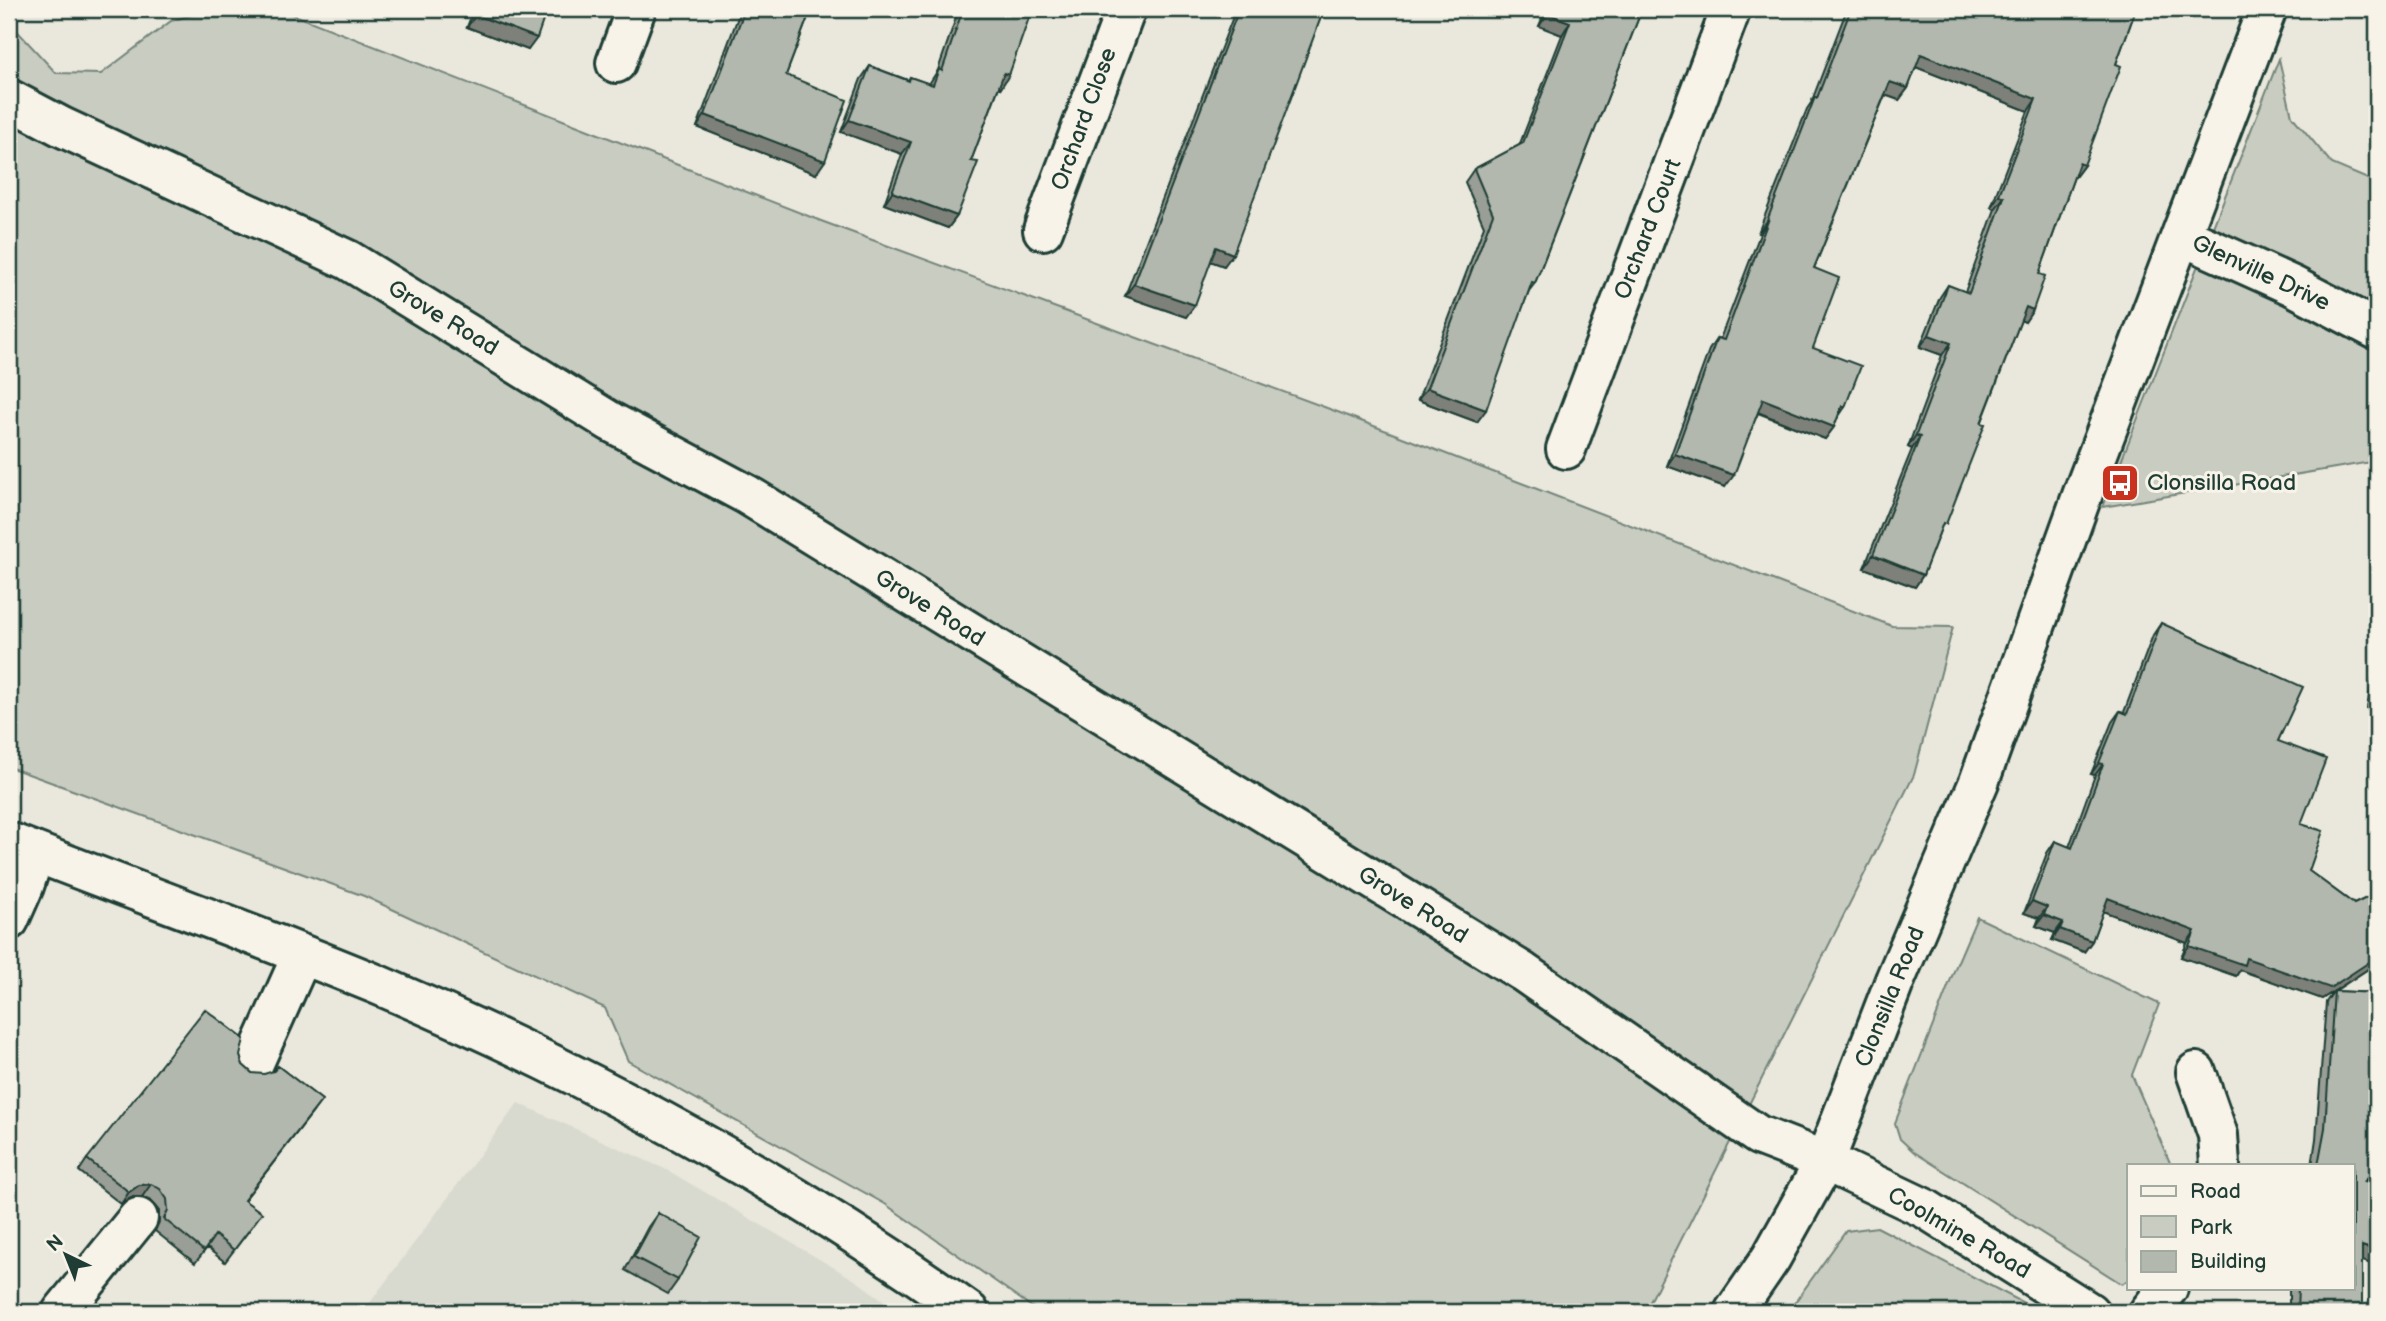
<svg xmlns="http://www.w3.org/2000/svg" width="2386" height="1321" font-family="'Balsamiq Sans',sans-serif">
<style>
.built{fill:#d9dacf}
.green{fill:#c8ccc1;stroke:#74847a;stroke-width:2}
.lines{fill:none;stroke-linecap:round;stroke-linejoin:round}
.minor-casing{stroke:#1f3d34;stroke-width:44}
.minor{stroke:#f7f3e8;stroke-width:38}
.wall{fill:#999e96;stroke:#1f3d34;stroke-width:2}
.shaded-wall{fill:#7d817a;stroke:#1f3d34;stroke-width:2}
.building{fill:#b2b8ae;stroke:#1f3d34;stroke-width:2}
.labels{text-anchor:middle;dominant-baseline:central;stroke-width:6;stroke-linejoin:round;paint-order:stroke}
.street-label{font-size:23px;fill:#1f3d34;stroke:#f7f3e8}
.poi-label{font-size:23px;fill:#1f3d34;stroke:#f7f3e8;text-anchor:start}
</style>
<rect width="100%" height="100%" fill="#eae8dd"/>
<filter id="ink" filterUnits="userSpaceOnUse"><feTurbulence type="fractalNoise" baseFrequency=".0143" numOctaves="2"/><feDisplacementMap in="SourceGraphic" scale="14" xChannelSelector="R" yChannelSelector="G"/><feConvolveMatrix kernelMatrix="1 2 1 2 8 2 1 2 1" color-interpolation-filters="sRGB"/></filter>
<g filter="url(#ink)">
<path class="built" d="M 518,1103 L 667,1170 L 855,1280 L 900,1312 L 363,1312 Z"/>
<path class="green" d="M 212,9 L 279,9 L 821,221 L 1335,411 L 1892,626 L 1953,627 L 1914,775 L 1645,1312 L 1039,1312 L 885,1204 L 628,1061 L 605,1008 L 364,896 L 9,767 L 9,22 L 56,73 L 101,74 L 171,21 Z
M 2279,59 L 2292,116 L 2332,164 L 2377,183 L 2377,461 L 2103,507 Z
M 1977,917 L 2159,1004 L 2132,1075 L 2171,1165 L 2129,1165 L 2129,1279 L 2122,1284 L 1914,1152 L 1900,1139 L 1895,1123 L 1956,966 Z
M 1877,1227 L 2041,1312 L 1788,1312 L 1846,1231 Z"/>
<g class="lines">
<defs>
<path id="minor" d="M 616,63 L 636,9
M 9,99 L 62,127 L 348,260 L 611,422 L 746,494 L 1523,972 L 1758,1135 L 1825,1161 L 1926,1209 L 2089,1312
M 1043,230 L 1126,9
M 2182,236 L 2293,286 L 2377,330
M 1566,449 L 1731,9
M 9,842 C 131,890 255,934 376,984 C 585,1072 784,1180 969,1312
M 9,920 L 24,886 L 35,853
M 253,1065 L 302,955
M 2196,1072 L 2218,1135 L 2220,1165
M 62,1312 L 138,1218
M 1734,1312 L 1771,1258 L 1825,1161 L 1895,980 L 1979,782 L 2083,493 L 2267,9
M 2149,1312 L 2168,1288"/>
</defs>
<use href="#minor" class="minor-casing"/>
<use href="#minor" class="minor"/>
</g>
<path class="wall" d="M 474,9 L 547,9 L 528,50 L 467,27 Z
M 741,9 L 811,9 L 786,75 L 816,174 L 697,127 Z
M 959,9 L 1032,9 L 1001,88 L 999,87 L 971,161 L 957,216 L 948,228 L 884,204 L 902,154 L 841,132 L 861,79 L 870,66 L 908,80 L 910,77 L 929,84 L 938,70 Z
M 1236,9 L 1324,9 L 1224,266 L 1211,261 L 1186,317 L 1125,296 Z
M 1546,9 L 1642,9 L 1535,283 L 1529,291 L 1477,422 L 1418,400 L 1484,226 L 1465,182 L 1474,169 L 1519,146 L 1562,35 L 1539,26 Z
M 1847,9 L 2136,9 L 2116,64 L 2084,165 L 2075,177 L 2074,177 L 2039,274 L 2033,310 L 2025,322 L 2021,320 L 1923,575 L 1915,587 L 1864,568 L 1912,449 L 1908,447 L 1942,355 L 1920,347 L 1940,297 L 1948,285 L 1965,292 L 1995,209 L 1991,207 L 2028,111 L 1916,67 L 1908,88 L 1899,100 L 1885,95 L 1814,268 L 1813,348 L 1836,419 L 1834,427 L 1825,439 L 1758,413 L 1725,487 L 1667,466 L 1709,350 L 1717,338 L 1720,339 L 1760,234 L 1758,233 L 1807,109 L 1811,103 Z
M 2161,623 L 2278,741 L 2301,824 L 2309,871 L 2354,904 L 2377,893 L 2377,963 L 2335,991 L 2377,993 L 2377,1167 L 2366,1181 L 2377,1175 L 2377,1266 L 2362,1260 L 2362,1312 L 2289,1312 L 2289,1288 L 2353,1288 L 2353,1165 L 2312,1165 L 2316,1139 L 2326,1002 L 2333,992 L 2322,999 L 2240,970 L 2236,976 L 2181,957 L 2187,943 L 2103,911 L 2092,941 L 2084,952 L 2052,940 L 2055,933 L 2036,926 L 2039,918 L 2024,913 L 2047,853 L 2055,841 L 2069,847 L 2095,775 L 2091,774 L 2112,722 L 2120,711 L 2124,712 L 2153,635 Z
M 2377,653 L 2377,728 L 2367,708 Z
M 240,1056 L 243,1065 L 252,1073 L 313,1112 L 244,1200 L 253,1225 L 225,1262 L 207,1248 L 195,1263 L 155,1231 L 159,1222 L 159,1211 L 151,1201 L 142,1197 L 131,1197 L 121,1204 L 79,1171 L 87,1159 Z
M 658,1213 L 678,1280 L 668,1294 L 625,1270 L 648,1227 Z"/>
<path class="shaded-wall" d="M 1548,14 L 1570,22 L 1562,35 L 1539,26 Z
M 476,15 L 537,38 L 528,50 L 467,27 Z
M 1921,54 L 2036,99 L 2028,111 L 1913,66 Z
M 1004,73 L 1009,75 L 1001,88 L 995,86 Z
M 1890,82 L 1908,88 L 1899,100 L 1882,94 Z
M 705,115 L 825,161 L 816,174 L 697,127 Z
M 849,120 L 911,142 L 902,154 L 841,132 Z
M 2079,163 L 2084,165 L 2075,177 L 2070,175 Z
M 892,192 L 957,216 L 948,228 L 884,204 Z
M 1999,195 L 2004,197 L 1995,209 L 1991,207 Z
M 1767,221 L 1768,221 L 1760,234 L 1758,233 Z
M 1216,247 L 1233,254 L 1224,266 L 1207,260 Z
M 1134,284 L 1195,305 L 1186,317 L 1125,296 Z
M 2026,307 L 2033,310 L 2025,322 L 2017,319 Z
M 1929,335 L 1951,343 L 1942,355 L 1920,347 Z
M 1427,388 L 1486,410 L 1477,422 L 1418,400 Z
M 1763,399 L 1834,427 L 1825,439 L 1755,411 Z
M 1842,406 L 1845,407 L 1837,419 Z
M 1916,435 L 1920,437 L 1912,449 L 1908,447 Z
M 1675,454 L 1734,475 L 1725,487 L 1667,466 Z
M 1873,555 L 1923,575 L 1915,587 L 1864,568 Z
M 2099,763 L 2103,764 L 2095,775 L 2091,774 Z
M 2108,898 L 2195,931 L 2187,943 L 2100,910 Z
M 2032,901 L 2047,907 L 2039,918 L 2024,913 Z
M 2044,915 L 2063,922 L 2055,933 L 2036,926 Z
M 2060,929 L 2092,941 L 2084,952 L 2052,940 Z
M 2189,946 L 2246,958 L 2377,957 L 2377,963 L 2322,999 L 2240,970 L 2236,976 L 2181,957 Z
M 322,1100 L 313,1112 L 235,1212 L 244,1200 Z
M 151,1184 L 142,1197 L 131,1197 L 121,1204 L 129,1192 L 139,1185 Z
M 2362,1246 L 2377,1251 L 2377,1266 L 2354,1258 Z"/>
<path class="building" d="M 478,9 L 547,9 L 537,38 L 476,15 Z
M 745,9 L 811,9 L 786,75 L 847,100 L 825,161 L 705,115 Z
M 963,9 L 1032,9 L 1009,75 L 1004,73 L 971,161 L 978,162 L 957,216 L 892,192 L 911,142 L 849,120 L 870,66 L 909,81 L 910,77 L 933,85 L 939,69 L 942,71 Z
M 1239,9 L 1324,9 L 1233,254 L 1216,247 L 1195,305 L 1134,284 Z
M 1550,9 L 1642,9 L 1535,283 L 1532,282 L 1486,410 L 1427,388 L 1493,214 L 1474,169 L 1523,143 L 1570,22 L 1548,14 Z
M 1851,9 L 2136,9 L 2116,64 L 2121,66 L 2084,165 L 2079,163 L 2039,274 L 2045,276 L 2033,310 L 2026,307 L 1981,423 L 1985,424 L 1946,524 L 1943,523 L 1923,575 L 1873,555 L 1920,437 L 1916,435 L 1951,343 L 1929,335 L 1948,285 L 1969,293 L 2004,197 L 1999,195 L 2036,99 L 1921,54 L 1908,88 L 1890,82 L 1814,268 L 1839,278 L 1813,348 L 1861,366 L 1845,407 L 1842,406 L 1834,427 L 1763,399 L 1734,475 L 1675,454 L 1717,338 L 1724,340 L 1768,221 L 1767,221 L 1815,97 L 1817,98 Z
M 2161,623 L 2303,687 L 2278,741 L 2326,759 L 2301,824 L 2323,831 L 2309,871 L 2354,904 L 2377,893 L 2377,957 L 2330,988 L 2246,958 L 2244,965 L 2189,946 L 2195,931 L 2108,898 L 2092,941 L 2060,929 L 2063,922 L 2044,915 L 2047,907 L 2032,901 L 2055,841 L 2072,848 L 2103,764 L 2099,763 L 2120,711 L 2127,714 Z
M 2334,991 L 2377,993 L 2377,1166 L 2364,1182 L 2377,1175 L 2377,1251 L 2362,1246 L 2362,1312 L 2297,1312 L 2298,1288 L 2353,1288 L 2353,1165 L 2318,1165 L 2325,1128 Z
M 205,1009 L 244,1039 L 240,1056 L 243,1065 L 252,1073 L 264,1074 L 274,1071 L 278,1066 L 322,1100 L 244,1200 L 262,1213 L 234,1250 L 215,1235 L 204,1251 L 164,1219 L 168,1210 L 167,1199 L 160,1189 L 151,1184 L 139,1185 L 129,1192 L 87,1159 Z
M 658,1213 L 701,1237 L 678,1280 L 634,1257 Z"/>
</g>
<defs>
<symbol id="bus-square" viewBox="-11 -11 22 22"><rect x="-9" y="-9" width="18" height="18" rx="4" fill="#c8321e" stroke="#f7f3e8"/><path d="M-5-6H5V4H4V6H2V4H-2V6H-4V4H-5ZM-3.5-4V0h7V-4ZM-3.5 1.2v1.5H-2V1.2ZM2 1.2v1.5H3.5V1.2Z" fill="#fff"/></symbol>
</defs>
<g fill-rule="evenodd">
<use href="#bus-square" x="2098" y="461" width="44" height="44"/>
</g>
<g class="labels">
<g class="street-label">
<text transform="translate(1084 119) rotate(-70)">Orchard Close</text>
<text transform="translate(1648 229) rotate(-69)">Orchard Court</text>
<text transform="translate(2261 273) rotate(25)">Glenville Drive</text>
<text transform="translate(443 318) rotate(31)">Grove Road</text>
<text transform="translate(930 608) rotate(32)">Grove Road</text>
<text transform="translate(1413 905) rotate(32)">Grove Road</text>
<text transform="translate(1890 997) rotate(-68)">Clonsilla Road</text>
<text transform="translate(1959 1233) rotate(30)">Coolmine Road</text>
</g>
<g class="poi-label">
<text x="2147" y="483">Clonsilla Road</text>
</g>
</g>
<rect width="2386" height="1321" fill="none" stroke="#f7f3e8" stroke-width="35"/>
<rect x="18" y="18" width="2351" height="1286" fill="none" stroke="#1f3d34" stroke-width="2.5" filter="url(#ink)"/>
<rect x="2127" y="1164" width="228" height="126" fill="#f7f3e8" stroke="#a1aaa0" stroke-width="2"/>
<rect x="2141" y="1186" width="35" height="10" fill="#f7f3e8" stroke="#a1aaa0" stroke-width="2"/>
<text x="2190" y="1198" font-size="21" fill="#1f3d34">Road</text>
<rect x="2141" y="1216" width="35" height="21" fill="#c8ccc1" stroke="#a1aaa0" stroke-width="2"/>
<text x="2190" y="1234" font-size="21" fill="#1f3d34">Park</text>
<rect x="2141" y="1251" width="35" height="21" fill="#b2b8ae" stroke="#a1aaa0" stroke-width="2"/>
<text x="2190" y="1268" font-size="21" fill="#1f3d34">Building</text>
<g transform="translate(66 1255) rotate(317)" stroke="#f7f3e8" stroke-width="5" paint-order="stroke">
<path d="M0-5L12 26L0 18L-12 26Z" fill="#1f3d34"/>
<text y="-10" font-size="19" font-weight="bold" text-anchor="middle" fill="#1f3d34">N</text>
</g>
</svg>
